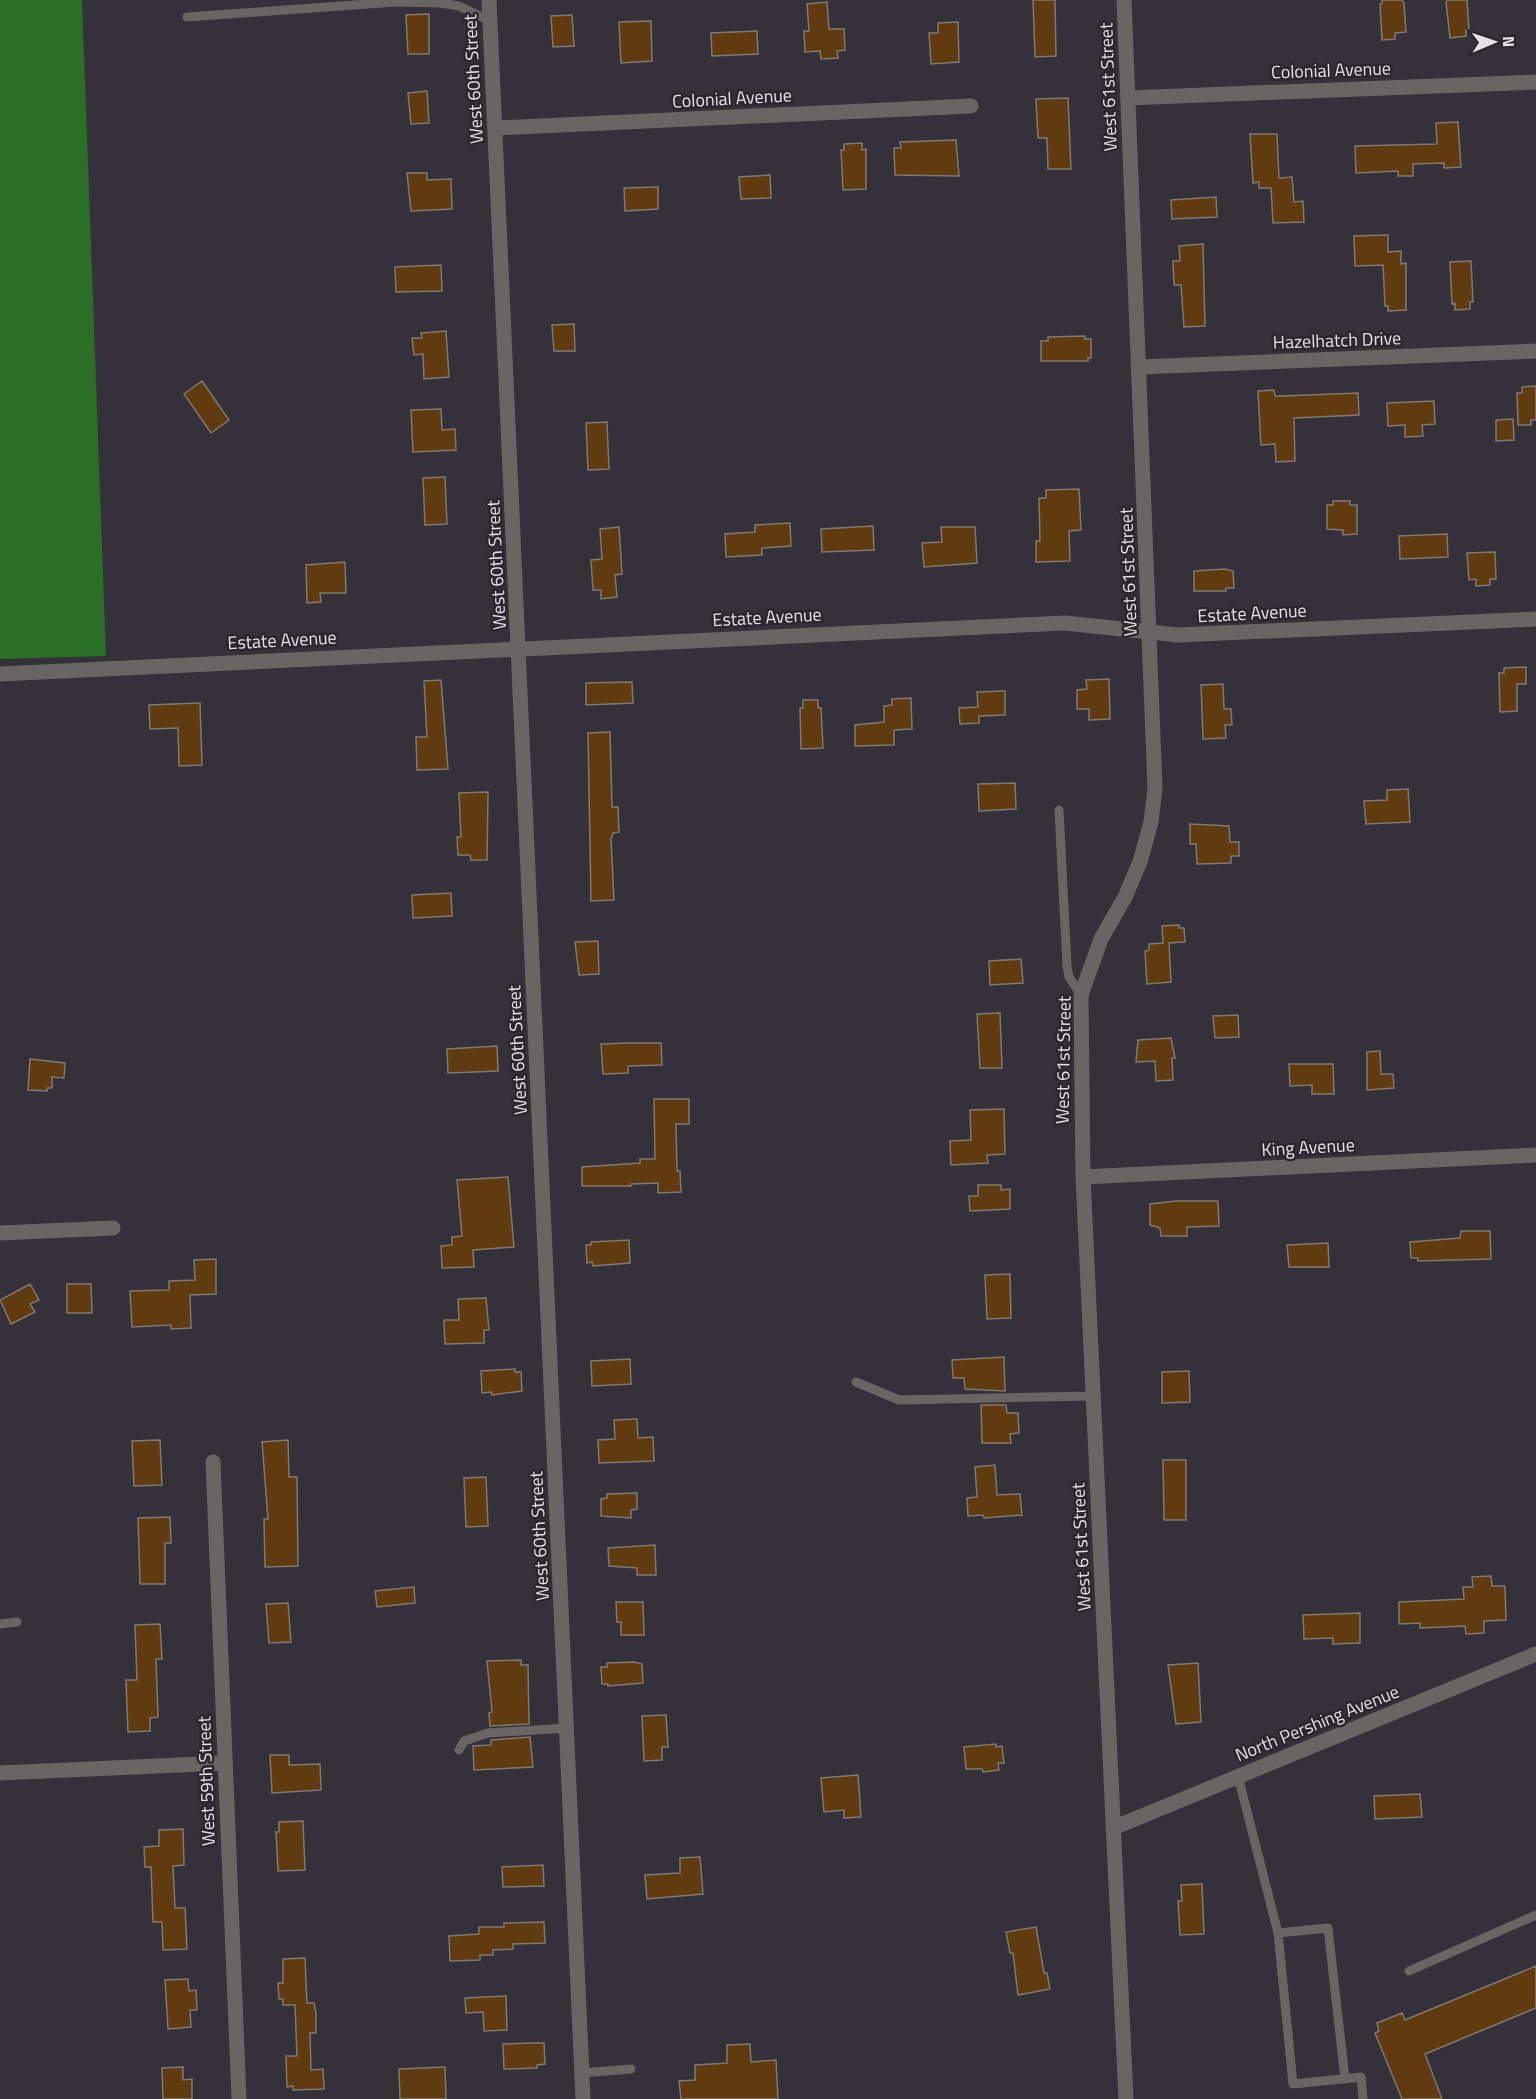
<svg xmlns="http://www.w3.org/2000/svg" width="1536" height="2099" font-family="'Titillium Web',sans-serif">
<style>
.forest{fill:#2b6f27}
.building{fill:#5f3b0f;stroke:#817971;stroke-width:1.5}
.lines{fill:none;stroke-linecap:round;stroke-linejoin:round}
.service{stroke:#696562;stroke-width:9}
.minor{stroke:#696562;stroke-width:15}
.labels{text-anchor:middle;dominant-baseline:central;stroke-width:5;stroke-linejoin:round;paint-order:stroke}
.street-label{font-size:18px;fill:#e4e1e7;stroke:#2b272f}
</style>
<rect width="100%" height="100%" fill="#35313a"/>
<path class="forest" d="M 0,0 L 82,0 L 106,656 L 0,659 Z"/>
<path class="building" d="M 1033,0 L 1055,0 L 1056,56 L 1035,57 Z
M 1382,0 L 1402,0 L 1404,3 L 1406,32 L 1395,33 L 1395,39 L 1382,40 L 1380,4 L 1382,3 Z
M 1448,0 L 1467,0 L 1469,30 L 1466,30 L 1466,36 L 1450,38 L 1446,2 Z
M 827,2 L 829,29 L 844,29 L 845,50 L 837,51 L 838,58 L 821,59 L 820,51 L 805,52 L 804,31 L 809,31 L 807,4 Z
M 429,14 L 429,54 L 408,54 L 406,15 Z
M 572,15 L 574,46 L 553,47 L 551,16 Z
M 651,21 L 652,61 L 621,63 L 619,22 Z
M 958,22 L 959,62 L 931,64 L 929,33 L 938,33 L 938,23 Z
M 757,31 L 758,54 L 712,56 L 711,33 Z
M 427,91 L 429,123 L 411,124 L 408,93 Z
M 1068,98 L 1071,169 L 1048,169 L 1047,138 L 1038,138 L 1036,99 Z
M 1458,122 L 1461,167 L 1444,168 L 1444,163 L 1413,164 L 1413,176 L 1398,176 L 1398,171 L 1356,173 L 1355,146 L 1437,144 L 1436,123 Z
M 1250,134 L 1277,134 L 1279,178 L 1292,177 L 1294,202 L 1303,201 L 1304,222 L 1273,223 L 1271,188 L 1259,188 L 1259,182 L 1253,183 Z
M 956,140 L 959,176 L 895,175 L 894,148 L 901,148 L 900,142 Z
M 862,143 L 862,150 L 866,149 L 866,189 L 843,190 L 841,150 L 844,150 L 844,144 Z
M 407,173 L 427,173 L 427,180 L 451,179 L 452,209 L 411,211 Z
M 770,175 L 771,198 L 741,199 L 739,177 Z
M 658,187 L 658,209 L 625,211 L 624,188 Z
M 1216,197 L 1217,217 L 1172,219 L 1171,200 Z
M 1388,235 L 1388,252 L 1401,251 L 1401,264 L 1406,263 L 1406,310 L 1388,311 L 1388,306 L 1385,306 L 1383,265 L 1355,266 L 1354,236 Z
M 1203,244 L 1205,326 L 1184,327 L 1181,285 L 1174,285 L 1173,261 L 1180,261 L 1179,246 Z
M 1471,261 L 1473,302 L 1470,302 L 1470,309 L 1455,310 L 1455,303 L 1452,304 L 1450,262 Z
M 441,265 L 442,291 L 396,292 L 395,267 Z
M 574,324 L 575,351 L 554,351 L 552,325 Z
M 446,331 L 449,377 L 424,379 L 423,354 L 414,355 L 412,338 L 422,338 L 421,333 Z
M 1085,336 L 1085,339 L 1091,339 L 1091,358 L 1088,358 L 1088,361 L 1041,361 L 1041,341 L 1048,341 L 1048,337 Z
M 202,381 L 229,420 L 211,433 L 184,394 Z
M 1536,386 L 1536,420 L 1531,420 L 1531,425 L 1518,425 L 1517,393 L 1522,393 L 1522,387 Z
M 1274,390 L 1275,396 L 1283,396 L 1358,393 L 1359,415 L 1294,418 L 1295,461 L 1276,462 L 1275,444 L 1261,445 L 1258,391 Z
M 1434,401 L 1435,424 L 1422,425 L 1423,436 L 1405,437 L 1405,425 L 1388,426 L 1387,403 Z
M 441,409 L 442,430 L 455,429 L 456,450 L 413,452 L 411,410 Z
M 1513,419 L 1514,440 L 1496,441 L 1496,420 Z
M 607,422 L 609,469 L 588,470 L 586,423 Z
M 445,477 L 447,524 L 425,525 L 423,478 Z
M 1079,489 L 1081,530 L 1069,531 L 1070,561 L 1036,562 L 1036,541 L 1040,541 L 1039,498 L 1046,498 L 1046,490 Z
M 1333,501 L 1350,501 L 1350,505 L 1357,505 L 1357,534 L 1343,535 L 1343,530 L 1327,529 L 1327,505 L 1333,505 Z
M 790,523 L 791,546 L 762,548 L 762,555 L 726,557 L 725,534 L 755,532 L 755,525 Z
M 873,526 L 874,550 L 822,552 L 821,529 Z
M 619,527 L 622,574 L 615,575 L 617,597 L 601,599 L 601,590 L 593,590 L 591,560 L 602,559 L 600,529 Z
M 941,527 L 975,527 L 977,563 L 924,567 L 922,543 L 942,542 Z
M 1447,534 L 1448,557 L 1400,559 L 1399,536 Z
M 1495,552 L 1496,579 L 1490,579 L 1490,585 L 1476,586 L 1476,579 L 1469,580 L 1467,553 Z
M 345,562 L 346,593 L 320,593 L 321,602 L 307,603 L 306,565 Z
M 1225,569 L 1233,571 L 1234,588 L 1226,588 L 1226,591 L 1194,591 L 1194,571 Z
M 1526,667 L 1526,684 L 1517,684 L 1517,711 L 1500,712 L 1499,673 L 1504,673 L 1504,668 Z
M 1109,679 L 1110,719 L 1089,720 L 1089,709 L 1077,709 L 1077,690 L 1087,689 L 1086,680 Z
M 441,680 L 448,769 L 417,770 L 416,737 L 427,737 L 424,681 Z
M 632,682 L 633,703 L 586,705 L 586,683 Z
M 1223,684 L 1224,709 L 1231,709 L 1232,725 L 1225,725 L 1226,738 L 1203,739 L 1201,685 Z
M 1005,691 L 1005,715 L 979,716 L 979,723 L 960,724 L 959,708 L 978,707 L 977,692 Z
M 911,698 L 912,729 L 894,730 L 894,745 L 855,746 L 855,725 L 884,722 L 884,706 L 892,705 L 892,699 Z
M 803,700 L 818,700 L 818,708 L 821,708 L 823,748 L 801,749 L 800,708 L 803,708 Z
M 200,703 L 202,765 L 179,766 L 178,728 L 150,729 L 149,705 Z
M 610,732 L 612,807 L 618,807 L 619,832 L 613,833 L 611,839 L 614,900 L 591,901 L 588,733 Z
M 1015,783 L 1016,809 L 979,811 L 978,784 Z
M 1408,789 L 1410,822 L 1366,824 L 1364,801 L 1387,800 L 1387,790 Z
M 488,792 L 487,860 L 471,860 L 470,855 L 458,855 L 457,837 L 461,837 L 459,793 Z
M 1190,824 L 1229,826 L 1230,842 L 1239,842 L 1239,856 L 1231,856 L 1231,863 L 1197,864 L 1196,844 L 1190,844 Z
M 451,893 L 452,916 L 413,918 L 412,895 Z
M 1179,925 L 1179,928 L 1184,928 L 1185,942 L 1169,943 L 1171,982 L 1147,984 L 1145,951 L 1149,950 L 1149,944 L 1163,943 L 1162,926 Z
M 598,941 L 599,974 L 579,975 L 575,942 Z
M 1021,959 L 1023,983 L 990,985 L 989,961 Z
M 1000,1013 L 1002,1068 L 980,1068 L 977,1014 Z
M 1238,1015 L 1239,1037 L 1215,1038 L 1213,1016 Z
M 1171,1038 L 1175,1058 L 1172,1058 L 1173,1080 L 1156,1081 L 1155,1061 L 1136,1062 L 1138,1040 Z
M 627,1043 L 661,1043 L 662,1065 L 628,1066 L 628,1073 L 603,1074 L 601,1044 Z
M 497,1046 L 498,1071 L 448,1073 L 447,1049 Z
M 1380,1051 L 1381,1074 L 1393,1074 L 1394,1088 L 1367,1090 L 1367,1052 Z
M 30,1059 L 65,1063 L 64,1078 L 52,1077 L 52,1088 L 47,1088 L 47,1091 L 28,1090 Z
M 1289,1064 L 1333,1064 L 1334,1094 L 1312,1094 L 1312,1085 L 1290,1086 Z
M 654,1099 L 689,1099 L 689,1124 L 676,1124 L 677,1171 L 680,1171 L 681,1192 L 658,1193 L 658,1183 L 631,1184 L 631,1186 L 582,1186 L 582,1167 L 640,1163 L 640,1159 L 655,1159 Z
M 1004,1109 L 1005,1154 L 987,1155 L 988,1163 L 951,1165 L 950,1141 L 971,1140 L 970,1110 Z
M 508,1177 L 514,1247 L 473,1250 L 474,1267 L 442,1268 L 441,1246 L 452,1245 L 452,1237 L 462,1236 L 457,1180 Z
M 978,1185 L 1001,1185 L 1001,1190 L 1010,1189 L 1010,1209 L 970,1211 L 969,1196 L 978,1196 Z
M 1176,1201 L 1218,1201 L 1219,1226 L 1187,1227 L 1187,1236 L 1161,1236 L 1160,1228 L 1150,1225 L 1150,1204 Z
M 1461,1231 L 1490,1231 L 1491,1259 L 1418,1261 L 1418,1258 L 1411,1258 L 1410,1242 L 1460,1238 Z
M 629,1240 L 630,1263 L 593,1266 L 592,1262 L 587,1263 L 586,1245 L 591,1245 L 591,1242 Z
M 1328,1243 L 1329,1267 L 1289,1267 L 1287,1245 Z
M 216,1259 L 216,1294 L 190,1295 L 191,1328 L 171,1329 L 171,1325 L 132,1327 L 130,1291 L 169,1290 L 169,1281 L 195,1280 L 194,1260 Z
M 1010,1274 L 1011,1318 L 987,1319 L 985,1275 Z
M 30,1284 L 39,1300 L 30,1304 L 35,1312 L 11,1324 L 0,1300 Z
M 67,1284 L 91,1284 L 92,1313 L 67,1313 Z
M 486,1298 L 489,1330 L 484,1330 L 484,1343 L 445,1344 L 444,1320 L 459,1320 L 458,1299 Z
M 1004,1357 L 1005,1391 L 965,1389 L 964,1378 L 953,1378 L 952,1360 Z
M 630,1359 L 631,1384 L 592,1386 L 591,1361 Z
M 515,1369 L 515,1372 L 521,1372 L 522,1391 L 492,1395 L 491,1392 L 482,1393 L 481,1371 Z
M 1189,1371 L 1190,1402 L 1162,1403 L 1162,1372 Z
M 981,1405 L 1006,1405 L 1007,1413 L 1018,1413 L 1019,1433 L 1010,1434 L 1011,1443 L 982,1443 Z
M 637,1419 L 638,1438 L 653,1437 L 654,1461 L 599,1463 L 598,1440 L 615,1439 L 614,1420 Z
M 160,1440 L 162,1485 L 134,1486 L 132,1441 Z
M 288,1440 L 289,1477 L 297,1477 L 298,1566 L 265,1567 L 264,1519 L 268,1519 L 262,1442 Z
M 1163,1460 L 1186,1460 L 1186,1520 L 1164,1520 Z
M 995,1465 L 997,1495 L 1020,1494 L 1022,1515 L 984,1518 L 983,1515 L 968,1516 L 967,1498 L 977,1497 L 975,1467 Z
M 486,1477 L 488,1526 L 466,1527 L 464,1478 Z
M 637,1493 L 637,1509 L 631,1510 L 631,1518 L 601,1516 L 601,1499 L 607,1498 L 607,1494 Z
M 170,1517 L 171,1543 L 165,1543 L 165,1584 L 140,1584 L 138,1518 Z
M 655,1545 L 656,1575 L 637,1575 L 637,1568 L 609,1566 L 608,1548 Z
M 1491,1576 L 1492,1586 L 1505,1586 L 1506,1620 L 1484,1621 L 1484,1633 L 1466,1634 L 1465,1626 L 1420,1628 L 1420,1623 L 1399,1624 L 1399,1602 L 1464,1599 L 1463,1587 L 1473,1587 L 1472,1577 Z
M 414,1587 L 415,1603 L 377,1607 L 375,1591 Z
M 616,1602 L 643,1602 L 644,1635 L 621,1635 L 621,1622 L 617,1622 Z
M 288,1603 L 291,1642 L 269,1643 L 266,1604 Z
M 1360,1613 L 1360,1643 L 1333,1644 L 1333,1638 L 1304,1639 L 1303,1615 Z
M 160,1624 L 162,1659 L 156,1659 L 158,1717 L 150,1718 L 150,1731 L 128,1732 L 126,1680 L 137,1680 L 135,1625 Z
M 521,1660 L 521,1665 L 528,1665 L 529,1724 L 490,1726 L 489,1713 L 492,1712 L 487,1661 Z
M 634,1662 L 642,1664 L 643,1683 L 608,1686 L 608,1684 L 602,1684 L 601,1667 L 607,1667 L 607,1663 Z
M 1198,1663 L 1201,1722 L 1176,1724 L 1168,1665 Z
M 666,1715 L 668,1747 L 662,1747 L 662,1760 L 644,1761 L 642,1716 Z
M 530,1737 L 533,1767 L 474,1770 L 473,1746 L 491,1745 L 491,1740 Z
M 996,1744 L 996,1747 L 1002,1746 L 1004,1763 L 998,1763 L 999,1770 L 983,1772 L 982,1769 L 966,1769 L 964,1747 Z
M 270,1755 L 289,1755 L 289,1765 L 320,1764 L 321,1790 L 272,1793 Z
M 858,1775 L 861,1817 L 844,1818 L 844,1810 L 824,1812 L 821,1778 Z
M 1420,1794 L 1422,1817 L 1375,1819 L 1374,1796 Z
M 303,1821 L 305,1870 L 278,1871 L 276,1832 L 279,1832 L 279,1822 Z
M 183,1829 L 184,1865 L 173,1866 L 175,1908 L 185,1908 L 187,1949 L 163,1950 L 162,1922 L 153,1922 L 151,1867 L 145,1867 L 144,1847 L 159,1846 L 159,1830 Z
M 700,1857 L 703,1894 L 647,1899 L 645,1875 L 680,1873 L 680,1858 Z
M 543,1865 L 544,1886 L 503,1887 L 502,1867 Z
M 1202,1884 L 1204,1934 L 1180,1935 L 1178,1901 L 1182,1901 L 1181,1885 Z
M 544,1922 L 545,1943 L 513,1944 L 513,1949 L 493,1950 L 493,1955 L 480,1955 L 480,1960 L 450,1961 L 449,1936 L 479,1934 L 479,1927 L 504,1927 L 504,1923 Z
M 1036,1927 L 1044,1973 L 1047,1973 L 1050,1989 L 1018,1995 L 1013,1953 L 1010,1953 L 1006,1932 Z
M 305,1958 L 307,2003 L 314,2003 L 316,2013 L 316,2033 L 310,2033 L 311,2070 L 323,2069 L 324,2089 L 293,2090 L 293,2086 L 287,2087 L 286,2056 L 297,2056 L 295,2005 L 283,2005 L 283,1999 L 279,1999 L 278,1983 L 283,1983 L 283,1959 Z
M 1536,1966 L 1536,2008 L 1425,2054 L 1442,2099 L 1402,2099 L 1375,2033 L 1379,2031 L 1377,2023 L 1402,2013 L 1405,2020 Z
M 188,1979 L 189,1991 L 196,1990 L 197,2010 L 190,2010 L 191,2027 L 168,2029 L 165,1980 Z
M 506,1996 L 507,2030 L 484,2031 L 483,2012 L 466,2013 L 465,1998 Z
M 536,2043 L 544,2043 L 545,2064 L 537,2065 L 537,2068 L 504,2069 L 503,2044 Z
M 750,2044 L 751,2062 L 776,2060 L 778,2099 L 681,2099 L 679,2081 L 695,2080 L 695,2065 L 727,2063 L 727,2045 Z
M 183,2067 L 183,2080 L 192,2079 L 192,2099 L 163,2099 L 162,2068 Z
M 445,2067 L 446,2099 L 400,2099 L 399,2069 Z"/>
<g class="lines">
<path class="service" d="M 187,17 L 396,2 L 440,3 L 459,6 L 490,21
M 1059,810 L 1067,966 L 1069,977 L 1081,995
M 856,1382 L 899,1400 L 1093,1396
M 0,1624 L 17,1622
M 459,1750 L 464,1741 L 488,1733 L 567,1728
M 1238,1776 L 1278,1933
M 1409,1971 L 1536,1915
M 581,2073 L 631,2069
M 1345,2079 L 1328,1928 L 1278,1933 L 1293,2084 L 1361,2077 L 1363,2099"/>
<path class="minor" d="M 489,0 L 583,2099
M 1124,0 L 1155,788 L 1151,822 L 1140,862 L 1125,897 L 1101,939 L 1081,995 L 1083,1177 L 1126,2099
M 1128,98 L 1536,82
M 495,128 L 971,106
M 1139,367 L 1536,351
M 0,674 L 1065,623 L 1178,635 L 1536,619
M 1083,1177 L 1536,1155
M 0,1233 L 113,1228
M 213,1462 L 239,2099
M 0,1773 L 224,1763
M 1113,1828 L 1536,1654"/>
</g>
<g class="labels">
<g class="street-label">
<text transform="translate(1331 70) rotate(-2)">Colonial Avenue</text>
<text transform="translate(473 79) rotate(-93)">West 60th Street</text>
<text transform="translate(1108 87) rotate(-92)">West 61st Street</text>
<text transform="translate(732 98) rotate(-3)">Colonial Avenue</text>
<text transform="translate(1337 340) rotate(-2)">Hazelhatch Drive</text>
<text transform="translate(496 565) rotate(-93)">West 60th Street</text>
<text transform="translate(1128 572) rotate(-92)">West 61st Street</text>
<text transform="translate(1252 613) rotate(-3)">Estate Avenue</text>
<text transform="translate(767 617) rotate(-3)">Estate Avenue</text>
<text transform="translate(282 640) rotate(-3)">Estate Avenue</text>
<text transform="translate(517 1050) rotate(-93)">West 60th Street</text>
<text transform="translate(1063 1060) rotate(-89)">West 61st Street</text>
<text transform="translate(1308 1147) rotate(-3)">King Avenue</text>
<text transform="translate(539 1536) rotate(-93)">West 60th Street</text>
<text transform="translate(1081 1547) rotate(-93)">West 61st Street</text>
<text transform="translate(1317 1723) rotate(-22)">North Pershing Avenue</text>
<text transform="translate(206 1781) rotate(-92)">West 59th Street</text>
</g>
</g>
<g transform="translate(1494 42) rotate(88)" stroke="#2b272f" stroke-width="4.5" paint-order="stroke">
<path d="M0-4.5L10 22L0 15L-10 22Z" fill="#e4e1e7"/>
<text y="-9" font-size="16" font-weight="bold" text-anchor="middle" fill="#e4e1e7">N</text>
</g>
</svg>
